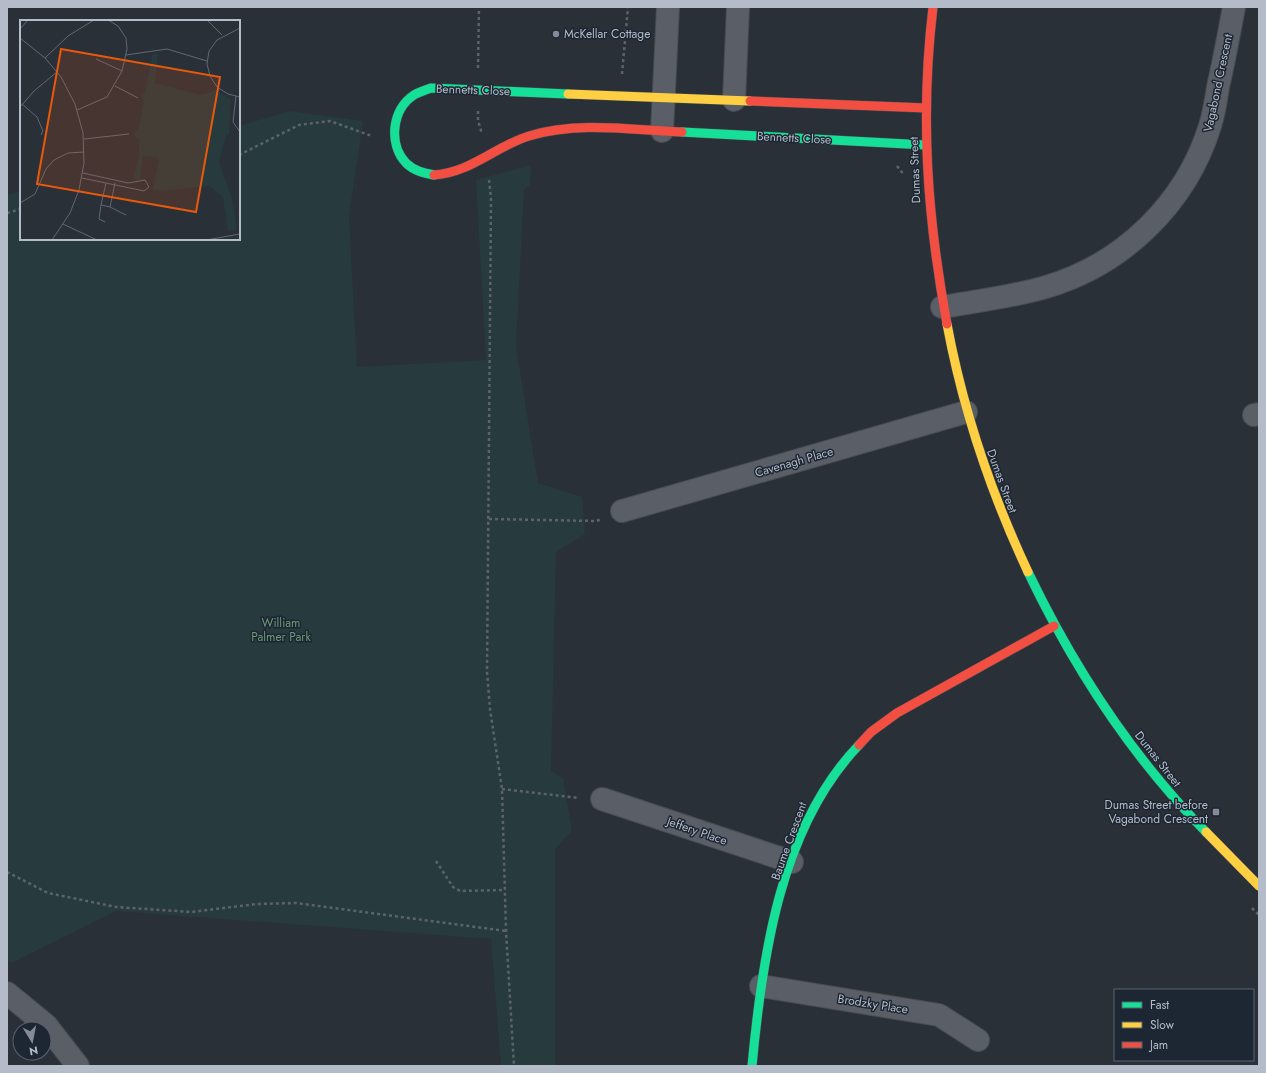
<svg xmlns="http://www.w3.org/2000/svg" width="1266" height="1073" font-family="Jost,sans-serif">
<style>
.green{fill:#273a3e}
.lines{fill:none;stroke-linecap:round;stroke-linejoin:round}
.street-casing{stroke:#484c53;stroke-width:24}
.fast-casing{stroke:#484c53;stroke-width:10}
.slow-casing{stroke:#484c53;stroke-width:10}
.jam-casing{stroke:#484c53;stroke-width:10}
.path{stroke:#5d636a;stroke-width:2.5;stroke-dasharray:3 3;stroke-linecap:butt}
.street{stroke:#5a5e66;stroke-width:22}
.fast{stroke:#16e098;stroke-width:9}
.slow{stroke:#ffcf43;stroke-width:9}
.jam{stroke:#f24e42;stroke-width:9}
.poi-dot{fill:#848b96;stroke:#1d2633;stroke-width:1.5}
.labels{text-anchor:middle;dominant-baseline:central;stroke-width:3;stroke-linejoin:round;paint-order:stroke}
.poi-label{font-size:12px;fill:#b4bcc9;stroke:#1d2633;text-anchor:start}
.street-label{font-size:12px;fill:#b4bcc9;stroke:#1d2633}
.park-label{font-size:12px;fill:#6b9a76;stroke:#1d2633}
.inset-road{fill:none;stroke:#616872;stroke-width:1}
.view{fill:#e8590c;fill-opacity:0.15;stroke:#e8590c;stroke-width:2}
.inset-edge{fill:none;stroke:#b4bcc9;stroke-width:2}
</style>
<rect width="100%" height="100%" fill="#2a3038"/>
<path class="green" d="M 290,111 L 363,121 L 349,216 L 357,367 L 486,360 L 476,180 L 531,165 L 530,185 L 524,189 L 516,346 L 538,483 L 582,497 L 585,534 L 556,552 L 551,771 L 563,778 L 572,831 L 555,849 L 555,1066 L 501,1066 L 491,939 L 116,911 L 11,963 L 7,960 L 7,195 L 21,191 L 21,239 L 239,239 L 239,126 Z"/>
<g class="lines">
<defs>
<path id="street" d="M 734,100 L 738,7
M 662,131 L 668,7
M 942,307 C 977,301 1012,297 1046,287 C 1124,264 1186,203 1210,126 C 1214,114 1216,100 1218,87 C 1224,61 1229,34 1234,7
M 1254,415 L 1259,414
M 622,511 L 966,412
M 602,799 L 792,862
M 761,986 L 939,1015 L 978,1040
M 7,993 L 46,1025 L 78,1066"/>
<path id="fast" d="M 682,132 L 926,145
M 434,175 C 424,173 414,171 406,163 C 388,144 392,109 414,95 C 419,92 426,90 431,88 L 568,94
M 1028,572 C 1073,666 1133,758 1206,832
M 752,1066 C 762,958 780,827 859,745"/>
<path id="slow" d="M 568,94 L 750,101
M 947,324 C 963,410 991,493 1028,572
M 1206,832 L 1259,886"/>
<path id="jam" d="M 933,7 C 920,116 927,216 947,324
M 750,101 L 926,108
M 434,175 C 470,173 496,146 529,136 C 578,121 632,130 682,132
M 859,745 L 871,732 L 897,713 L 1054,626"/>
</defs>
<use href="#street" class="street-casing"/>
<use href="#fast" class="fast-casing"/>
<use href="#slow" class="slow-casing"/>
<use href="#jam" class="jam-casing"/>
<path class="path" d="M 478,68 L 479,7
M 622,74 L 628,7
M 478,111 L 478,120 L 482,134
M 239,155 L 299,125 L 330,121 L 372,136
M 897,166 L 904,175
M 489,180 L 491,199 L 487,671 L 490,709 L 502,789 L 506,931 L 514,1066
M 7,213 L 21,209
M 489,519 L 596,521 L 602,519
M 502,789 L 579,798
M 436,861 L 453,887 L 460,891 L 505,890
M 7,872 L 48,893 L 116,907 L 192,912 L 256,904 L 296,903 L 506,931
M 1252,908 L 1259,915"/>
<use href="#street" class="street"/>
<use href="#fast" class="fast"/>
<use href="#slow" class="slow"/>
<use href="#jam" class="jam"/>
</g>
<g class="poi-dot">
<circle cx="556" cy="34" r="4"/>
<rect x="1212" y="808" width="8" height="8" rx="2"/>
</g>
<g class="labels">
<g class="poi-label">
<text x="564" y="34">McKellar Cottage</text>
<text x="1208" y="805" text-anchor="end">Dumas Street before<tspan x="1208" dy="14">Vagabond Crescent</tspan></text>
</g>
<g class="street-label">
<text transform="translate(1218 83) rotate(-78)">Vagabond Crescent</text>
<text transform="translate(473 90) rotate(2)">Bennetts Close</text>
<text transform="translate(794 138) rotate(3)">Bennetts Close</text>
<text transform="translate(915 170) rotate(-92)">Dumas Street</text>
<text transform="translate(794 462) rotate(-16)">Cavenagh Place</text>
<text transform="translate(1002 481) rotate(70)">Dumas Street</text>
<text transform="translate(1158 759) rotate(52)">Dumas Street</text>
<text transform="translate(697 831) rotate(19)">Jeffery Place</text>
<text transform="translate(789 841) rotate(-70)">Baume Crescent</text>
<text transform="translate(873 1004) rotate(9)">Brodzky Place</text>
</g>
<g class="park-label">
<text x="281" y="623">William<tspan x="281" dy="14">Palmer Park</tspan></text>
</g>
</g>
<g transform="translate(20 20)">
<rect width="220" height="220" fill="#2a3038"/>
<path d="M 138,34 L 135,63 L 182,75 L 196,70 L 211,80 L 209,114 L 206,115 L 199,143 L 212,178 L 217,210 L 208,211 L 203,177 L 190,166 L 142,171 L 133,169 L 139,138 L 123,136 L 120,159 L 113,159 L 119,137 L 119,119 L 114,116 L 114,112 L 118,110 L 124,83 L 122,75 L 125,73 L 132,35 Z" fill="#273a3e"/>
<path class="inset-road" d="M 187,0 L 202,15M 220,8 L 197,20 L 189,31 L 187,44 L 190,56 L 197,67 L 208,74 L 220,77M 0,9 L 8,0M 0,18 L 25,38 L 41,57 L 55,84 L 63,113 L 64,143 L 59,170 L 50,193 L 32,220M 106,35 L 147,29 L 187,41M 25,38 L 48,16 L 74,0M 76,39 L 102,51M 95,66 L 118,78M 216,76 L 213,102 L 220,112M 2,84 L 17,97 L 23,111 L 21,115M 0,87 L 14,71 L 37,52M 57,90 L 87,77 L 102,51 L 107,29 L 106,18 L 98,6 L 88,0M 64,119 L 109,114M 62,158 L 124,171 L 129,167 L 125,160 L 108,163 L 63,153M 86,163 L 81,185 L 90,187 L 95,163M 0,183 L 15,174 L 26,149 L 34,140 L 48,133 L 64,132M 81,185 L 79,199 L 85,202M 90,187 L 106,195M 43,204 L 77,220M 186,220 L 220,214"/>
<path class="view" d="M 41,29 L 200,57 L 176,192 L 17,164 Z"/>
<rect width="220" height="220" class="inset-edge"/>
</g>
<rect width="1266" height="1073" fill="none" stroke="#b4bcc9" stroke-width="16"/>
<rect x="1114" y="989" width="140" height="72" fill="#1d2633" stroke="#59626f"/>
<rect x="1122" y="1002" width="20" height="6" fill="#16e098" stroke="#59626f"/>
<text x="1150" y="1009" font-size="12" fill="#b4bcc9">Fast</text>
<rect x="1122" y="1022" width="20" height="6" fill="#ffcf43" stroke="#59626f"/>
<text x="1150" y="1029" font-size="12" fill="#b4bcc9">Slow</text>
<rect x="1122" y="1042" width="20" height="6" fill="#f24e42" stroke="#59626f"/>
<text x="1150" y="1049" font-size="12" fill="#b4bcc9">Jam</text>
<g transform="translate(32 1041) rotate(170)"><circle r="19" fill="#1d2633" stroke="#59626f"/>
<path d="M0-3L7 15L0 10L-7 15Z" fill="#848b96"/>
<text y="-6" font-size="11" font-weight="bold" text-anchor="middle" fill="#b4bcc9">N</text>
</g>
</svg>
